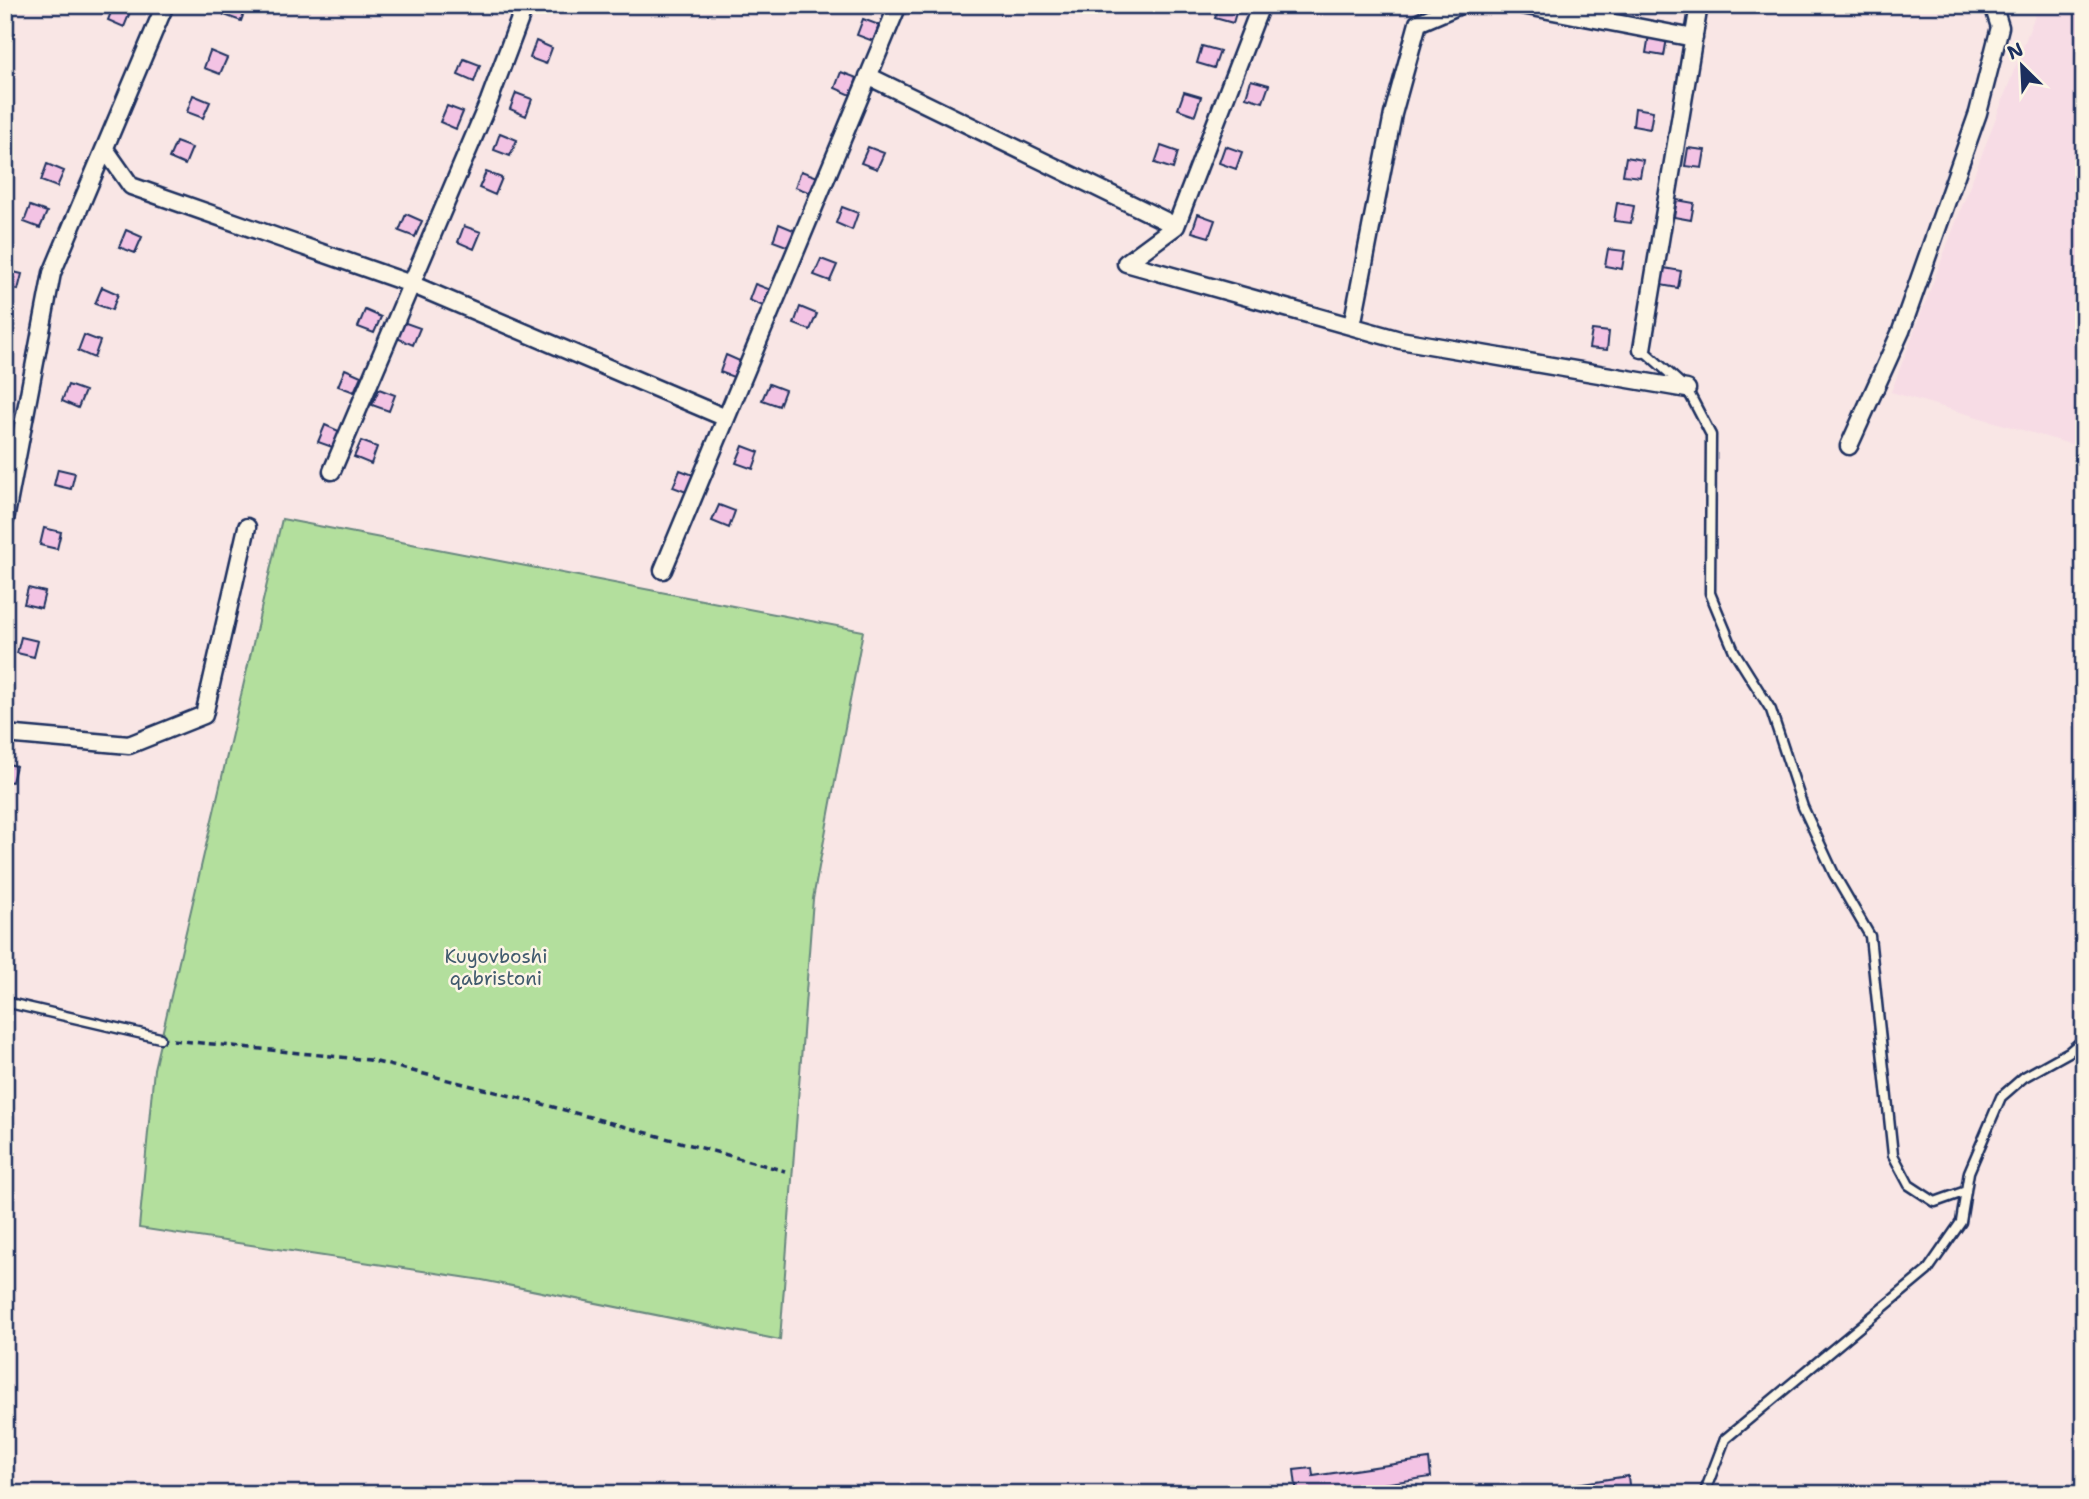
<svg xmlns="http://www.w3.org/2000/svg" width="2089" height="1499" font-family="'Shantell Sans',sans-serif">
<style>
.built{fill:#f7dce5}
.green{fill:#b3df9d;stroke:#67877e;stroke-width:2}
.building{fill:#f3c3e4;stroke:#1b2f5e;stroke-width:2}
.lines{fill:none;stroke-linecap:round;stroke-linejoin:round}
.lane-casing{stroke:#1b2f5e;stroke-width:13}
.street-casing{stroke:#1b2f5e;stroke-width:21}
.path{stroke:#1b2f5e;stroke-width:3.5;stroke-dasharray:7 5;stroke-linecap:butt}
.lane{stroke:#fcf5e5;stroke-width:8}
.street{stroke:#fcf5e5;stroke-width:16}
.labels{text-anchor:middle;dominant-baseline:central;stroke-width:5;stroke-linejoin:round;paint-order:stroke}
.park-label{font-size:19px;fill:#415b6e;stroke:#fcf5e5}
</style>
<rect width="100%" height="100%" fill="#f9e6e5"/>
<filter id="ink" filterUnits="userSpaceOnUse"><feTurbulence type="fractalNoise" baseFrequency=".0143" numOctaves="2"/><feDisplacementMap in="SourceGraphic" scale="14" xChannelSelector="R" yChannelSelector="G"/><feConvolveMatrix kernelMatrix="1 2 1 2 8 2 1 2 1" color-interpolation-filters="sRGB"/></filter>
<g filter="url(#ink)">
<path class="built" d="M 2039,5 L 2084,5 L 2084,448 L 1891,392 Z"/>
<path class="green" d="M 282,519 L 863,631 L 813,899 L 780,1340 L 482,1280 L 139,1228 L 154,1069 Z"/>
<path class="building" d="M 114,5 L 131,10 L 124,27 L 108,20 Z
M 228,5 L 247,5 L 241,21 L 224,15 Z
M 1220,5 L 1238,6 L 1233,23 L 1215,18 Z
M 863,19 L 879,25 L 873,41 L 857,35 Z
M 1649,35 L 1667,38 L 1664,56 L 1646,53 Z
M 536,41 L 552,48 L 546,64 L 530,58 Z
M 1202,46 L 1220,51 L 1214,68 L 1197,63 Z
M 210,51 L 227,58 L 220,74 L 204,68 Z
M 464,59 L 480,65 L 474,82 L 458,75 Z
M 841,72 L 857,78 L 851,95 L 835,88 Z
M 1251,80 L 1269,85 L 1263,102 L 1246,97 Z
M 1184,92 L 1201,97 L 1195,115 L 1178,109 Z
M 516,93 L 532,99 L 526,116 L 510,109 Z
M 193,95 L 210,102 L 203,118 L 187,112 Z
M 447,106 L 463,112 L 456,129 L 440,122 Z
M 1635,108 L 1653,111 L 1650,129 L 1633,126 Z
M 500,133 L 517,140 L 510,156 L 494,150 Z
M 176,142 L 192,148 L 185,165 L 169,158 Z
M 1161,146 L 1178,152 L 1173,169 L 1155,163 Z
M 1225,146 L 1242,152 L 1236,169 L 1219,163 Z
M 868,147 L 884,153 L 877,169 L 861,163 Z
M 1688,148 L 1705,150 L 1702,168 L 1685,166 Z
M 1626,157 L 1643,160 L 1640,177 L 1623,175 Z
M 47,164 L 64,171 L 57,187 L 41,181 Z
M 801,171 L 818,177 L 811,193 L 795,187 Z
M 486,172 L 502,178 L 495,195 L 479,188 Z
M 1677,200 L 1694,203 L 1691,220 L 1674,217 Z
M 1617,203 L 1634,206 L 1631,223 L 1614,221 Z
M 30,206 L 47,212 L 40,228 L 24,222 Z
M 842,207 L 858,213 L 852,230 L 836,223 Z
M 406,214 L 422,221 L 415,237 L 399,231 Z
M 1198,214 L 1215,220 L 1209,237 L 1192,232 Z
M 779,224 L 796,231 L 789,247 L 773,241 Z
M 464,226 L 481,232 L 474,249 L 458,242 Z
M 126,230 L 142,237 L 135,253 L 119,247 Z
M 1608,249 L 1625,251 L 1622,269 L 1605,266 Z
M 821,259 L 837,265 L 830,281 L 814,275 Z
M 1664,268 L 1681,271 L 1678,288 L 1661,285 Z
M 5,270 L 22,274 L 18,290 L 5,287 Z
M 755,284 L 771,290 L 765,307 L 749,300 Z
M 102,287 L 118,294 L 112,310 L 95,304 Z
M 800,307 L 817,314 L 810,330 L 794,324 Z
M 365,310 L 381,317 L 374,333 L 358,327 Z
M 403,322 L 420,328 L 413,345 L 397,338 Z
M 1592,330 L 1609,332 L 1607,350 L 1589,348 Z
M 84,335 L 100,341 L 94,358 L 78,351 Z
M 726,355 L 742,362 L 736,378 L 720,372 Z
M 345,369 L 361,376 L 354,392 L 338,386 Z
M 769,384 L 785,390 L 779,406 L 762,400 Z
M 68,385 L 85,391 L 78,408 L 62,401 Z
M 379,389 L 395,395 L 389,411 L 372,405 Z
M 325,425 L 341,432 L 335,448 L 318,442 Z
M 361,441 L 377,447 L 371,464 L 354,457 Z
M 743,446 L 759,452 L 753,469 L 736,463 Z
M 58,469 L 75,473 L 71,489 L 54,485 Z
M 680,470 L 696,476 L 689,493 L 673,487 Z
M 719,505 L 735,511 L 729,528 L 712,521 Z
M 44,528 L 61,532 L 57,549 L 40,545 Z
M 28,588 L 45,592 L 41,608 L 24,604 Z
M 21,637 L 38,641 L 34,657 L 17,653 Z
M 5,763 L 16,766 L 12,782 L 5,781 Z
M 1429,1459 L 1431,1477 L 1314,1494 L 1297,1494 L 1294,1470 L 1312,1468 L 1313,1476 Z
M 1628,1476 L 1630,1494 L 1511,1494 Z"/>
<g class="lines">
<defs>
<path id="lane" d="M 1642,349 L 1687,389 L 1711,435 L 1710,593 L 1734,651 L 1771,710 L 1803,807 L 1834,874 L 1870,936 L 1893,1155 L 1909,1185 L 1935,1202 L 1966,1191
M 5,1002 L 160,1038
M 1704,1494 L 1725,1439 L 1927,1271 L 1961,1222 L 1969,1172 L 2001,1097 L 2024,1077 L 2069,1052 L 2084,1039"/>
<path id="street" d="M 1522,5 L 1694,38
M 868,76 L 1176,226
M 105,149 L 131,186 L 411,284 L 726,418
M 1126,263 L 1400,340 L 1687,389
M 1126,263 L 1176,226 L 1261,5
M 1352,326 L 1393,114 L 1418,23 L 1460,5
M 1642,349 L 1699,5
M 1849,446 L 1901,331 L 1978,113 L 2000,27 L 1993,5
M 332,471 L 489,101 L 525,5
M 5,520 L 52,273 L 165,5
M 663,570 L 898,5
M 5,734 L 129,745 L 204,715 L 247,527"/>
</defs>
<use href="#lane" class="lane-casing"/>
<use href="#street" class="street-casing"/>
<path class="path" d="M 173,1040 L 369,1060 L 539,1103 L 785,1171"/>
<use href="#lane" class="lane"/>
<use href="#street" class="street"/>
</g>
</g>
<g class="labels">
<g class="park-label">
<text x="496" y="956">Kuyovboshi<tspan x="496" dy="22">qabristoni</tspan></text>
</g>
</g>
<rect width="2089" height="1499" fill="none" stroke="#fcf5e5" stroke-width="28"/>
<rect x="14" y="14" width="2061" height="1471" fill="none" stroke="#1b2f5e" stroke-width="2.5" filter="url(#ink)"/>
<g transform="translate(2022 66) rotate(336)" stroke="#fcf5e5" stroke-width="5" paint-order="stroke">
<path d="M0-5L12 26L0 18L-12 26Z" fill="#1b2f5e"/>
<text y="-10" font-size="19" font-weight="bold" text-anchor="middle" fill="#1b2f5e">N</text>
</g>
</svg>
